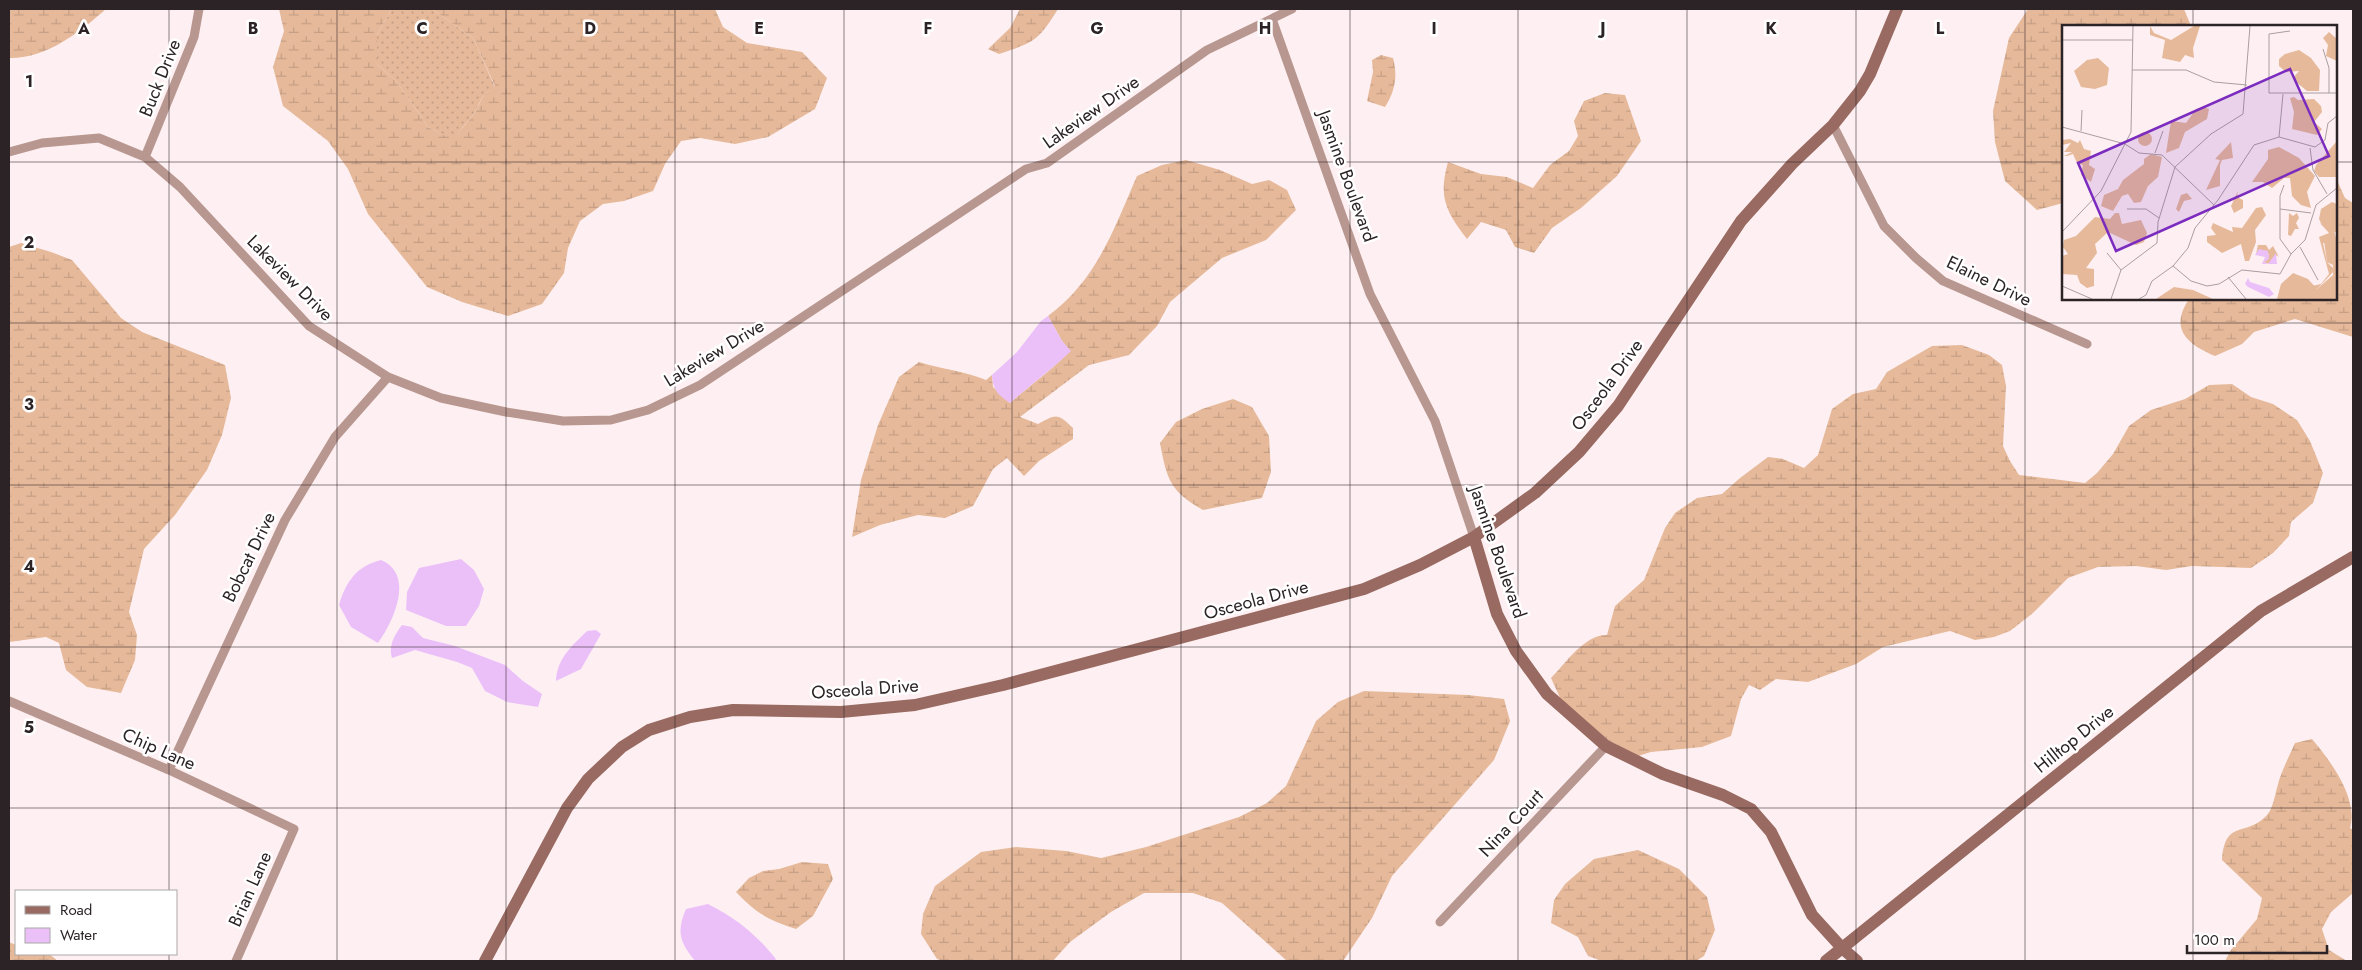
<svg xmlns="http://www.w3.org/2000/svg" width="2362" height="970" font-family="Jost,sans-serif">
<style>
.grass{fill:url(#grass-dots)}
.wetland{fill:url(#wetland-marsh)}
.water{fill:#ebc0f9}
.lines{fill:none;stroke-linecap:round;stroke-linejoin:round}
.street{stroke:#b89790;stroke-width:9}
.secondary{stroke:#986a61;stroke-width:12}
.grid{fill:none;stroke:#2b2325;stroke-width:1;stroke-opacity:0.55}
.labels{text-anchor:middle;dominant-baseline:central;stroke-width:5;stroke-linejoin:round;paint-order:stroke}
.street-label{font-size:18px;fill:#2b2325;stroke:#fff}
.inset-road{fill:none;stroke:#aa9ea0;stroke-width:1}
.view{fill:#7b2cbf;fill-opacity:0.15;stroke:#7b2cbf;stroke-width:2.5}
.inset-edge{fill:none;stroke:#2b2325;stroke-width:2.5}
.grid-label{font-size:16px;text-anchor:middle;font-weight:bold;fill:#2b2325;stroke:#fff;stroke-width:5;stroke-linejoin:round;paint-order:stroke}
</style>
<defs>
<pattern id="grass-dots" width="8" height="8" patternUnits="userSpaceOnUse" patternTransform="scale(1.25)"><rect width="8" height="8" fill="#e6b99a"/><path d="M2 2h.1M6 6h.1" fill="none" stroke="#c59f85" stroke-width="1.8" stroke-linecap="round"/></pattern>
<pattern id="wetland-marsh" width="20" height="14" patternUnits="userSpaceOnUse" patternTransform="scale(1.25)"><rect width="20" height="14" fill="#e6b99a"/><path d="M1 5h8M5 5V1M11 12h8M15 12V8" fill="none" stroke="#c59f85"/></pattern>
</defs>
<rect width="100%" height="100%" fill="#fef0f2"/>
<path class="grass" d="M 398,9 L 432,9 L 473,38 L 495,87 C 478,97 483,100 473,115 C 467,124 458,130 454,141 L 428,127 L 396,81 L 377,64 L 377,35 L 391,10 Z"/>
<path class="wetland" d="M 9,9 L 106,9 C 80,32 46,59 9,58 Z
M 279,9 L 398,9 L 391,10 L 377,35 L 377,64 L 396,81 L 428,127 L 453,140 C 459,130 467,124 473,115 C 484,99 477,99 495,86 L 473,38 L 432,9 L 715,9 L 723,27 L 747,43 L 802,52 L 827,78 L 815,109 L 768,137 L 735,144 L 700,138 L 681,141 L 665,164 L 653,191 L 624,201 L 603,204 L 580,221 L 568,248 L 564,273 L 542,304 L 508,316 L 462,302 L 427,287 L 368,214 L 348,169 L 328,141 L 283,106 L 273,67 L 284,31 Z
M 1020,9 L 1058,9 C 1038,41 1035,42 999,54 L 988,49 L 1010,28 Z
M 2028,9 L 2184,9 L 2191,26 L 2063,26 L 2063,203 L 2037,210 L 2005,181 L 1995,142 L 1993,111 L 2009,38 Z
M 1381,55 L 1393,58 C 1398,76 1395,91 1385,107 L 1367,101 L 1373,72 L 1372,60 Z
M 1605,93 L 1625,95 L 1641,141 L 1617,176 L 1581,208 L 1552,228 L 1534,253 L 1515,247 L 1506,230 L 1481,222 L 1467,239 C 1446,211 1438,198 1448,162 L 1481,174 L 1507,177 L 1533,188 L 1550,165 L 1569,151 L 1578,136 L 1574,121 L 1584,101 Z
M 1186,160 L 1220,170 L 1252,184 L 1269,180 L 1287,190 L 1296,210 L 1266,240 L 1222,258 L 1170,302 L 1157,326 L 1129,355 L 1089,365 L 1020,417 L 1038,424 C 1057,414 1057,413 1073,428 L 1073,439 L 1039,461 L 1024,476 L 1007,458 L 993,469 L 973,506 L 945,518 L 918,515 L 880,525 L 852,537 L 861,480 L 878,425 L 899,377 L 919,362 C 941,369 965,371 986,380 L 992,375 L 993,387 L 1010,403 C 1030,385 1052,370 1070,351 L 1062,341 L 1048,316 C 1096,281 1114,229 1137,176 L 1162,165 Z
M 2336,178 L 2345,198 L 2353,203 L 2353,337 L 2295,319 L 2254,332 L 2242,344 L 2215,356 C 2187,344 2169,329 2189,299 L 2336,299 Z
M 21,243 L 51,252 L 72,260 L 121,318 L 142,332 L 225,365 L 231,398 L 222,435 L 207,470 L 175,515 L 144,549 L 129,612 L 137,635 L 135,660 L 121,693 L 87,687 L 66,670 L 59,643 L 46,637 L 9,642 L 9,247 Z
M 1962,345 L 1989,355 L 2002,365 L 2006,386 L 2003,446 L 2010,461 L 2019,475 L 2085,483 L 2097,473 L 2113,454 L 2129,426 L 2151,410 L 2185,399 L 2209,385 L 2232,384 L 2251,397 L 2273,404 L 2297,420 L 2310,441 L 2323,473 L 2313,503 L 2291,522 L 2289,536 L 2273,553 L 2251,568 L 2192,566 L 2166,570 L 2136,566 L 2098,567 L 2068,578 L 2033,613 L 2010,631 L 1994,637 L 1975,640 L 1950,631 L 1883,647 L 1856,664 L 1808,682 L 1776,679 L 1760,690 L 1749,685 L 1741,699 L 1731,736 L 1702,747 L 1651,752 L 1638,756 L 1609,741 L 1561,700 L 1551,678 C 1565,664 1585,634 1607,635 L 1615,606 L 1644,580 L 1665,528 L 1675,513 L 1697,498 L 1722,494 L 1740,478 L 1768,457 L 1783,459 L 1804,468 L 1818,455 L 1832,409 L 1853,394 L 1876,389 L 1887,372 L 1932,346 Z
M 1233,399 L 1252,407 L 1269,436 L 1271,472 L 1262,498 L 1203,510 C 1170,491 1167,480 1160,443 L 1176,422 L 1202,409 Z
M 1364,691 L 1468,695 L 1504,699 L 1510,721 L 1494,760 L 1392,876 L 1372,918 L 1343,961 L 1287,961 L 1222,903 L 1193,893 L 1144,893 L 1111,912 L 1070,942 L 1053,961 L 943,961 L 937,959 L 921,934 L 923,914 L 935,886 L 981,852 L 1016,847 L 1066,851 L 1101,858 L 1146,847 L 1239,817 L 1267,803 L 1286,786 L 1316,721 L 1338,702 Z
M 2312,739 C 2330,760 2359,799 2350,828 L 2353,830 L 2353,893 L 2331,912 L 2322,929 L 2329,950 L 2347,961 L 2225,961 L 2231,950 L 2257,919 L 2262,898 L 2222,860 C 2225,818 2246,838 2267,815 C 2275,806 2276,786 2281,775 C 2285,764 2290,754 2295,743 Z
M 1638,850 L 1679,869 L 1707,897 L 1715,930 L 1704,956 L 1696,961 L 1602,961 L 1588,956 L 1578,937 L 1551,923 L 1554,900 L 1565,884 L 1594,859 Z
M 802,862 L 828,864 L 833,879 L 813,916 L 796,929 C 767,919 757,914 736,892 L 749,878 L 763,871 L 779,869 Z
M 9,942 L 16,945 L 16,954 L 49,954 L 58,961 L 9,961 Z"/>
<path class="water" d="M 1048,316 L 1062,341 L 1071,351 C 1051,370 1030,385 1010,403 C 998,395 993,390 992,375 L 1017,352 L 1041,321 Z
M 461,559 L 474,570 L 484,589 L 479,606 L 466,626 L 446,626 L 406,610 L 407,592 L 419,568 Z
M 381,560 C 415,574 394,621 378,643 L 351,627 L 339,605 C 346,581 357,566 381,560 Z
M 402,625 L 412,627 L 423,638 L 455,646 L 505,665 L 523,681 L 542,694 L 538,707 L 507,702 L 485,691 L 472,668 L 457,662 L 415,650 L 392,658 C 388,646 395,634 402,625 Z
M 596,630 L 601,634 L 581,669 L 556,681 C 557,658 572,646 587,631 Z
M 708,904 C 737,919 756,934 776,959 L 774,961 L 695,961 C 680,942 676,932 686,909 Z"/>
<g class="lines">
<path class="street" d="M 1272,19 L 1370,294 L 1435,421 L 1474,537
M 1833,125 L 1884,226 L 1916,258 L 1943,281 L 2087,344
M 9,152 L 42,143 L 99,138 L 145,157 L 180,187 L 309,326 L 388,377 L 441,398 L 506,412 L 563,421 L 611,420 L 648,410 L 700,385 L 1026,169 L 1047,163 L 1207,50 L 1292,9
M 145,157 L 194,37 L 199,9
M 9,701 L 169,770 L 294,829 L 236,961
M 169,770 L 285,520 L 335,437 L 388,377
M 1440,922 L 1606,746"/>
<path class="secondary" d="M 1474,537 L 1497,614 L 1516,651 L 1547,694 L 1606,746 L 1663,774 L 1723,795 L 1751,809 L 1771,832 L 1812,915 L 1842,948 L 1857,961
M 485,961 L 567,808 L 588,779 L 622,747 L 649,730 L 690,717 L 733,710 L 841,712 L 915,705 L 1003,685 L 1364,589 L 1420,565 L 1474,537 L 1535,493 L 1579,452 L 1618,406 L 1741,221 L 1792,164 L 1833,125 L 1860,91 L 1870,74 L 1897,9
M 1826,961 L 2261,611 L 2353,557"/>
</g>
<path class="grid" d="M 169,9 L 169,891M 337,9 L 337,961M 506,9 L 506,961M 675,9 L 675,961M 844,9 L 844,961M 1012,9 L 1012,961M 1181,9 L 1181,961M 1350,9 L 1350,961M 1518,9 L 1518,961M 1687,9 L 1687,961M 1856,9 L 1856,961M 2025,9 L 2025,961M 2193,9 L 2193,26M 9,162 L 2063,162M 2336,162 L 2353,162M 2193,299 L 2193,961M 9,323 L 2353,323M 9,485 L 2353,485M 9,647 L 2353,647M 9,808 L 2353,808M 169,954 L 169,961"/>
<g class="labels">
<g class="street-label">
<text transform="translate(160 78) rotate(-68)">Buck Drive</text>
<text transform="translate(1091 112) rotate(-35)">Lakeview Drive</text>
<text transform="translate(1347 176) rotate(70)">Jasmine Boulevard</text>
<text transform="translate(290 278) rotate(45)">Lakeview Drive</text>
<text transform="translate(1989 281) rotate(26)">Elaine Drive</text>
<text transform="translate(714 353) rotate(-31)">Lakeview Drive</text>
<text transform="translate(1607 385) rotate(-54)">Osceola Drive</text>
<text transform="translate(1498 552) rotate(71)">Jasmine Boulevard</text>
<text transform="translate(249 557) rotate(-64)">Bobcat Drive</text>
<text transform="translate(1256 600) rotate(-15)">Osceola Drive</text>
<text transform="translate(865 689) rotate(-4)">Osceola Drive</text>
<text transform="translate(2074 739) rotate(-39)">Hilltop Drive</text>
<text transform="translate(159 749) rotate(24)">Chip Lane</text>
<text transform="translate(1511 823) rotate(-47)">Nina Court</text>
<text transform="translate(250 889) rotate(-66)">Brian Lane</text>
</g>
</g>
<g transform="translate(2062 25)">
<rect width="275" height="275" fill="#fef0f2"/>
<path d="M 258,198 L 272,205 L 275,217 L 261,218 L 265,237 L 273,245 L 255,264 L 250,261 L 259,259 L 267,249 L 257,212 L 267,208 Z" fill="#e6b99a"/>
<path d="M 88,1 L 92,8 L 109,15 L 132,1 L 138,1 L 131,23 L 132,33 L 123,30 L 118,37 L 100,33 L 103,15 L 88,10 ZM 267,7 L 275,14 L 275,36 L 264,31 L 266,20 L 261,13 ZM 237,25 L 249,33 L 258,45 L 257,66 L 245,66 L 233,56 L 231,53 L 237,46 L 224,47 L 217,41 L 217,34 L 223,29 ZM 36,33 L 47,43 L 45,60 L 33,64 L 19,62 L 12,46 L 25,35 ZM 232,72 L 236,75 L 252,74 L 259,81 L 260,87 L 252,97 L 260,104 L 255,110 L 230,104 L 232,87 L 228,73 ZM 141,82 L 147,84 L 145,94 L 123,107 L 117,123 L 104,128 L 109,96 L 124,98 L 134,84 ZM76 114a7 7 0 1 1 14 0a7 7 0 1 1-14 0ZM 8,114 L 16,118 L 18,115 L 22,124 L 29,126 L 27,140 L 33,144 L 29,157 L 19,150 L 21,140 L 15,138 L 11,129 L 5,131 L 2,131 L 10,127 L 2,127 L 9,118 L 0,120 L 0,115 ZM 275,116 L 275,152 L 257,152 L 252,146 L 254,140 ZM 169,117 L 171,133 L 160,135 L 158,140 L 158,161 L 144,165 L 158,135 L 153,134 ZM 217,122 L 237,133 L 253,151 L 245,167 L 249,183 L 239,180 L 230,171 L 228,153 L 222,153 L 210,163 L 201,157 L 190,157 L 206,134 L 206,125 ZM 89,129 L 100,132 L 96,152 L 86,161 L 79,177 L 72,178 L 66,169 L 60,171 L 51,186 L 39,181 L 42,170 L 56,164 L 61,155 L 82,139 L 82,134 ZM 176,166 L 175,172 L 181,175 L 181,183 L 172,188 L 169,181 ZM 125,168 L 130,174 L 122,176 L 117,187 L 114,184 L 119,170 ZM 270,177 L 275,179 L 275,208 L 260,200 L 257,194 L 259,184 ZM 200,182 L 204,190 L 193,205 L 194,217 L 187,236 L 183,236 L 179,219 L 160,228 L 145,217 L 145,211 L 154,210 L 149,203 L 151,198 L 171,207 L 170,202 L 180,203 L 194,183 ZM 53,188 L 57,188 L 60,199 L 79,195 L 85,208 L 82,217 L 74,220 L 46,207 L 33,219 L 35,228 L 24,243 L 32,244 L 32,261 L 25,263 L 18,258 L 15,250 L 0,249 L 0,231 L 6,229 L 1,222 L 2,215 L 14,211 L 33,192 L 48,194 ZM 227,188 L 231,191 L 235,188 L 237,193 L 234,198 L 237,204 L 233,204 L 229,211 L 226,210 ZM 262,216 L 275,217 L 275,274 L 215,274 L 219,259 L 231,248 L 246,254 L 255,264 L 271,250 L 271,240 L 265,237 ZM 196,220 L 204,220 L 207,225 L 211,221 L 217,232 L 215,230 L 208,239 L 201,237 L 207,229 L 194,229 ZM 112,262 L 131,265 L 151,274 L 94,274 Z" fill="#e6b99a"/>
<path d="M 197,224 L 206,226 L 207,234 L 202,237 L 206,239 L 214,228 L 215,239 L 200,239 L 203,232 L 193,230 ZM 186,253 L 188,257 L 207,263 L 212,269 L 207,272 L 186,262 L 183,259 Z" fill="#ebc0f9"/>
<path class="inset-road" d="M 228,6 L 207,9 L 207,68 L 275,68M 0,15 L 71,15M 261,24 L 267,43 L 267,68M 70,45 L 124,45 L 152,57 L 185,60M 0,102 L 63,119 L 77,128 L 100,130 L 152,180M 19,106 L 20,85M 217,112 L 221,69M 248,123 L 251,145 L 265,169M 93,128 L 101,106M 222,160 L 218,171 L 218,214 L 229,229M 65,184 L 84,184 L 97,193M 218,184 L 249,188M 0,207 L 39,166 L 69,107 L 71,1M 238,222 L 256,255M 45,228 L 59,245M 111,241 L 129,256 L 145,261 L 157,259 L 180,245 L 218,249 L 229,229 L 243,215 L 254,180 L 275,163M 166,252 L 184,274M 0,261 L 30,274M 49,274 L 59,245 L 95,218 L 96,197 L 113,142 L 149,109 L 181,89 L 188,1M 77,274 L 84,270 L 90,256 L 111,241 L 126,223 L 133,203 L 156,175 L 192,120 L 217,112 L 253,122 L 263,115 L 266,98 L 275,91"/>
<path class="view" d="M 228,44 L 267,131 L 54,226 L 16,138 Z"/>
<rect width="275" height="275" class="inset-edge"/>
</g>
<g class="grid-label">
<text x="84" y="34">A</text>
<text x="253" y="34">B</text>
<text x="422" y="34">C</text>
<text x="590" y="34">D</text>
<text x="759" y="34">E</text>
<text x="928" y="34">F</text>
<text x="1097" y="34">G</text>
<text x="1265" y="34">H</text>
<text x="1434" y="34">I</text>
<text x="1603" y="34">J</text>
<text x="1771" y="34">K</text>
<text x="1940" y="34">L</text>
<text x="29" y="87">1</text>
<text x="29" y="248">2</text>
<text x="29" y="410">3</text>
<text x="29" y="572">4</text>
<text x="29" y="733">5</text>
</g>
<rect width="2362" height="970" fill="none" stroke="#2b2325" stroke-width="20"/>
<rect x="15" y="890" width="162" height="65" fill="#ffffff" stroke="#aaa7a8"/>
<rect x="25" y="906" width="25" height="8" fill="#986a61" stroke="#aaa7a8"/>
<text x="60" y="915" font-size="15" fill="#2b2325">Road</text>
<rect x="25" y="928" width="25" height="15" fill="#ebc0f9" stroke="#aaa7a8"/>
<text x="60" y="940" font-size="15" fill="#2b2325">Water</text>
<path d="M2187 945v8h140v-8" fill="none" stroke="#2b2325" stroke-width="2.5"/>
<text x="2194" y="945" font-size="15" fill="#2b2325" stroke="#ffffff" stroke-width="4" paint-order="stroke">100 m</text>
</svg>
